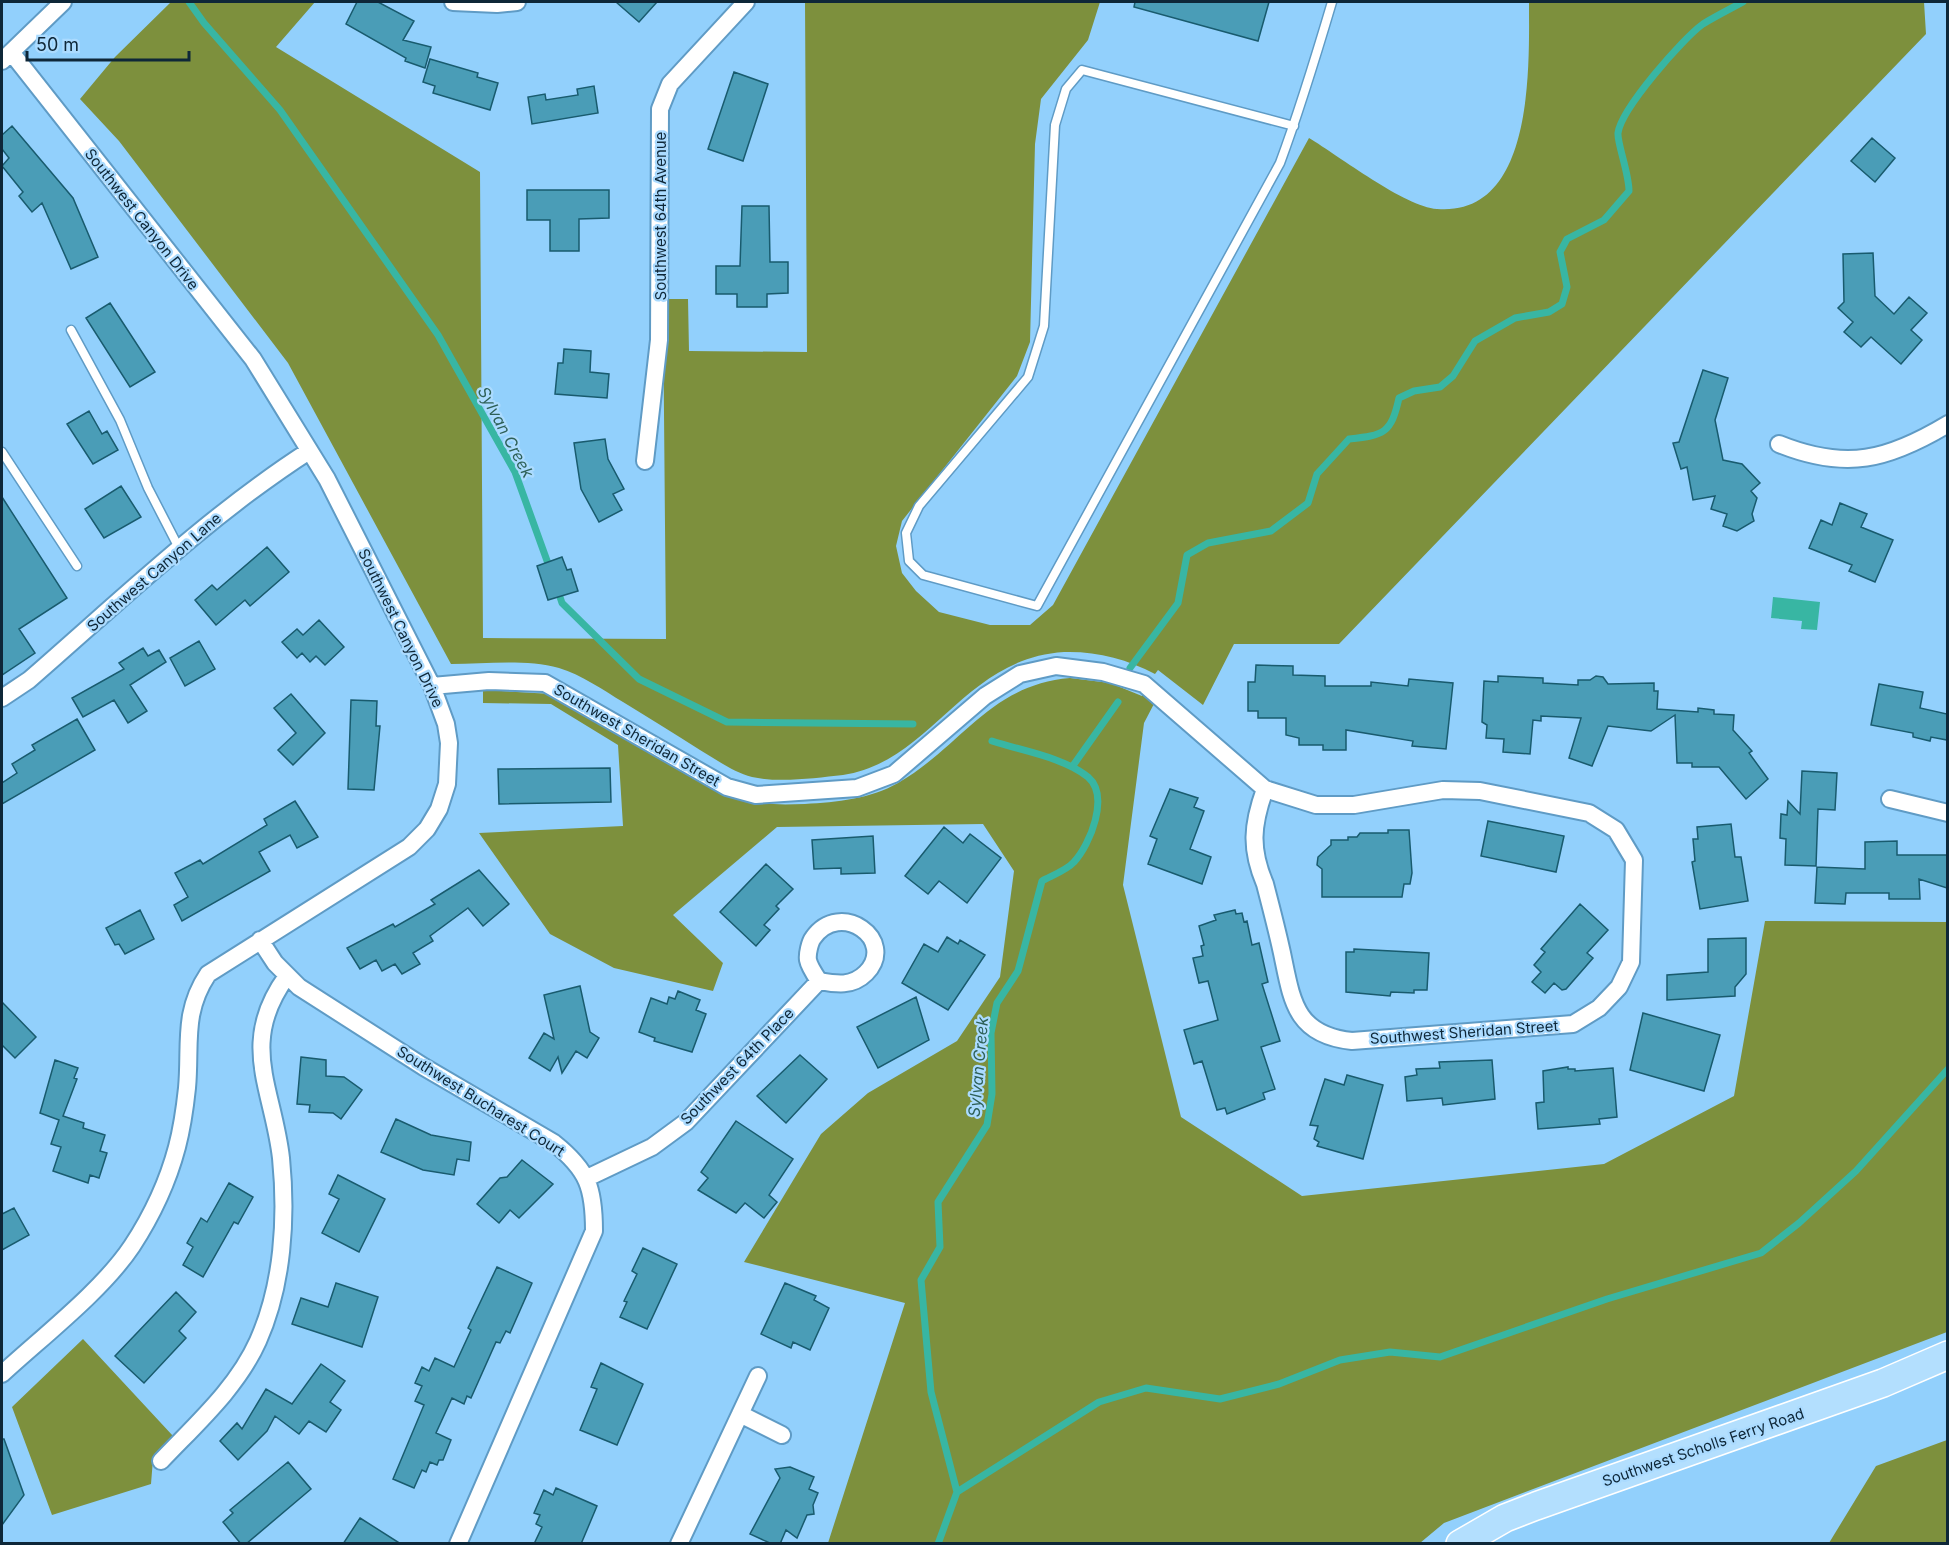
<svg xmlns="http://www.w3.org/2000/svg" width="1949" height="1545" font-family="Inter,sans-serif">
<style>
.forest{fill:#7d903d}
.water{fill:#38b6a3}
.lines{fill:none;stroke-linecap:round;stroke-linejoin:round}
.stream{stroke:#38b6a3;stroke-width:7}
.building{fill:#4a9db7;stroke:#195b6e;stroke-width:1.5}
.service-casing{stroke:#5f9bc5;stroke-width:11}
.minor-casing{stroke:#5f9bc5;stroke-width:20}
.primary-casing{stroke:#fff;stroke-width:30}
.service{stroke:#fff;stroke-width:8}
.minor{stroke:#fff;stroke-width:16}
.primary{stroke:#b3dffe;stroke-width:27}
.labels{text-anchor:middle;dominant-baseline:central;stroke-width:4.5;stroke-linejoin:round;paint-order:stroke}
.street-label{font-size:15px;fill:#0e2738;stroke:#abdbff}
.water-label{font-size:16px;font-style:italic;fill:#2e6057;stroke:#abdbff}
</style>
<rect width="100%" height="100%" fill="#92d0fc"/>
<path class="forest" d="M 171,2 L 315,2 L 276,47 L 480,172 L 483,638 L 666,639 L 663,299 L 688,299 L 689,351 L 807,352 L 805,2 L 1100,2 L 1088,40 L 1041,99 L 1035,144 L 1030,342 L 1017,376 L 902,521 L 896,546 L 902,573 L 916,591 L 939,612 L 990,625 L 1030,625 L 1053,605 L 1309,138 C 1339,156 1405,207 1437,209 C 1535,217 1529,66 1529,2 L 1924,2 L 1926,34 L 1339,644 L 1234,644 L 1203,705 L 1158,670 L 1155,674 C 1127,659 1096,651 1064,652 C 964,658 931,762 843,775 C 815,778 780,783 752,777 C 733,772 717,760 700,750 C 675,734 649,718 623,702 C 603,690 582,675 559,668 C 526,659 485,664 451,664 L 288,363 L 119,141 L 80,99 L 115,57 Z
M 1070,678 L 1110,683 L 1142,696 L 1144,693 L 1156,700 L 1144,723 L 1123,885 L 1181,1117 L 1302,1196 L 1604,1164 L 1734,1096 L 1765,921 L 1947,922 L 1947,1332 L 1444,1523 L 1420,1543 L 828,1543 L 905,1303 L 744,1262 L 821,1134 L 868,1093 L 957,1041 L 1000,977 L 1014,871 L 983,824 L 777,827 L 673,915 L 723,963 L 713,991 L 614,968 L 550,934 L 479,833 L 623,826 L 618,745 L 551,704 L 483,703 L 483,690 L 552,694 L 729,796 C 755,805 778,805 805,804 C 837,802 870,799 898,783 C 962,746 989,685 1070,678 Z
M 83,1339 L 173,1436 L 153,1459 L 151,1484 L 52,1515 L 12,1407 Z
M 1947,1440 L 1947,1543 L 1829,1543 L 1876,1466 Z"/>
<path class="water" d="M 1773,597 L 1820,602 L 1817,630 L 1801,629 L 1802,621 L 1771,618 Z"/>
<g class="lines">
<path class="stream" d="M 189,2 L 204,23 L 280,110 L 438,335 L 515,472 L 550,569
M 557,588 L 562,603 L 639,679 L 727,722 L 913,724
M 1130,668 L 1178,603 L 1187,555 L 1208,543 L 1271,531 L 1308,503 L 1317,474 L 1349,439 C 1384,435 1391,434 1399,398 L 1414,391 L 1440,387 L 1453,376 L 1475,341 L 1515,318 L 1549,312 L 1562,304 L 1567,287 L 1560,252 L 1567,239 L 1604,220 L 1629,191 C 1629,173 1617,143 1618,133 C 1621,109 1683,38 1703,24 C 1716,16 1730,9 1743,2
M 1072,767 L 1118,702
M 957,1492 L 1099,1402 L 1146,1388 L 1220,1399 L 1279,1384 L 1340,1360 L 1390,1352 L 1440,1357 L 1607,1299 L 1761,1253 L 1799,1223 L 1856,1171 L 1948,1069
M 938,1544 L 957,1492 L 931,1392 L 921,1280 L 940,1247 L 938,1202 L 987,1125 L 992,1094 L 991,1033 L 997,1003 L 1018,971 L 1042,881 C 1051,876 1067,870 1074,862 C 1090,845 1110,796 1088,777 C 1063,757 1022,751 992,741"/>
</g>
<path class="building" d="M 357,2 L 378,2 L 414,21 L 403,40 L 431,47 L 425,68 L 405,61 L 406,58 L 346,24 Z
M 616,2 L 657,2 L 639,22 Z
M 1135,2 L 1269,2 L 1258,41 L 1134,7 Z
M 430,59 L 478,73 L 477,77 L 498,83 L 490,110 L 433,93 L 435,86 L 423,82 Z
M 734,72 L 768,84 L 743,161 L 708,149 Z
M 594,86 L 598,113 L 532,124 L 528,97 L 545,94 L 546,100 L 578,95 L 577,89 Z
M 12,126 L 73,198 L 98,257 L 71,269 L 42,203 L 32,212 L 19,196 L 23,192 L 2,166 L 9,158 L 2,149 L 2,135 Z
M 1872,138 L 1895,158 L 1875,182 L 1851,161 Z
M 527,190 L 609,190 L 609,218 L 579,219 L 579,251 L 550,251 L 550,220 L 527,220 Z
M 742,206 L 769,206 L 770,262 L 788,262 L 788,293 L 767,294 L 767,307 L 737,307 L 737,294 L 716,294 L 716,266 L 740,266 Z
M 1873,253 L 1875,296 L 1894,314 L 1909,297 L 1927,313 L 1911,330 L 1922,340 L 1901,364 L 1871,337 L 1861,347 L 1844,332 L 1853,322 L 1838,308 L 1844,302 L 1843,254 Z
M 110,303 L 155,372 L 130,387 L 86,318 Z
M 564,349 L 591,351 L 590,372 L 609,374 L 607,398 L 555,394 L 558,363 L 563,363 Z
M 1703,370 L 1728,378 L 1715,420 L 1723,460 L 1742,464 L 1760,483 L 1751,491 L 1757,498 L 1752,514 L 1754,521 L 1737,531 L 1723,526 L 1727,514 L 1711,509 L 1715,496 L 1693,500 L 1687,467 L 1681,469 L 1673,443 L 1679,442 Z
M 89,411 L 102,434 L 107,431 L 118,450 L 93,464 L 67,424 Z
M 605,439 L 608,459 L 624,489 L 613,494 L 622,510 L 599,522 L 581,489 L 574,443 Z
M 121,486 L 141,517 L 104,538 L 85,509 Z
M 2,497 L 67,598 L 19,629 L 35,653 L 2,675 Z
M 1840,503 L 1867,514 L 1861,527 L 1893,540 L 1875,582 L 1849,571 L 1852,565 L 1809,548 L 1821,520 L 1832,525 Z
M 267,547 L 289,572 L 250,606 L 245,600 L 216,625 L 195,600 L 212,585 L 217,590 Z
M 562,557 L 567,570 L 571,569 L 578,591 L 548,600 L 537,566 Z
M 319,620 L 344,647 L 325,665 L 316,656 L 310,662 L 302,653 L 297,658 L 282,642 L 297,629 L 303,635 Z
M 199,641 L 215,669 L 185,686 L 170,658 Z
M 143,648 L 148,656 L 159,650 L 166,662 L 130,685 L 147,711 L 128,723 L 114,700 L 83,717 L 72,698 L 124,669 L 119,663 Z
M 1256,665 L 1293,666 L 1293,675 L 1325,676 L 1325,686 L 1371,686 L 1371,682 L 1408,686 L 1409,679 L 1453,683 L 1446,749 L 1412,746 L 1413,741 L 1346,730 L 1346,750 L 1323,750 L 1323,745 L 1299,745 L 1299,738 L 1286,735 L 1286,718 L 1258,718 L 1258,711 L 1248,711 L 1248,682 L 1255,682 Z
M 1498,676 L 1543,678 L 1543,683 L 1578,685 L 1578,680 L 1590,680 L 1596,676 L 1603,677 L 1608,684 L 1654,683 L 1654,691 L 1658,691 L 1657,709 L 1698,712 L 1698,708 L 1714,710 L 1714,714 L 1734,715 L 1733,730 L 1752,751 L 1749,753 L 1768,779 L 1746,799 L 1719,767 L 1692,767 L 1692,763 L 1677,763 L 1675,715 L 1651,731 L 1608,726 L 1592,766 L 1569,758 L 1581,718 L 1541,716 L 1541,721 L 1533,720 L 1530,754 L 1503,752 L 1504,739 L 1486,738 L 1487,725 L 1482,722 L 1484,681 L 1498,682 Z
M 1879,684 L 1923,692 L 1920,708 L 1947,714 L 1947,740 L 1931,737 L 1930,741 L 1913,737 L 1913,733 L 1871,725 Z
M 291,694 L 325,733 L 293,765 L 278,750 L 296,733 L 274,708 Z
M 351,700 L 377,701 L 376,726 L 380,726 L 374,790 L 348,789 Z
M 77,719 L 95,750 L 2,804 L 2,783 L 17,773 L 12,764 L 35,750 L 32,745 Z
M 610,768 L 611,802 L 499,804 L 498,769 Z
M 1802,771 L 1837,773 L 1835,810 L 1818,809 L 1816,866 L 1785,865 L 1786,839 L 1780,838 L 1781,814 L 1787,815 L 1788,801 L 1800,814 Z
M 1170,789 L 1198,798 L 1194,807 L 1204,811 L 1190,849 L 1211,857 L 1202,884 L 1148,864 L 1157,839 L 1150,836 Z
M 295,801 L 318,837 L 297,848 L 290,835 L 259,852 L 270,871 L 182,921 L 174,905 L 188,897 L 175,873 L 200,860 L 203,864 L 267,825 L 264,819 Z
M 1488,821 L 1564,836 L 1556,872 L 1481,856 Z
M 1731,824 L 1735,857 L 1741,857 L 1748,901 L 1700,909 L 1692,862 L 1695,861 L 1693,839 L 1698,839 L 1697,827 Z
M 944,827 L 963,843 L 970,834 L 1001,858 L 967,903 L 939,881 L 928,894 L 905,876 Z
M 1388,830 L 1409,830 L 1412,873 L 1410,884 L 1404,884 L 1402,897 L 1322,897 L 1322,869 L 1317,865 L 1318,857 L 1331,845 L 1331,840 L 1348,840 L 1348,837 L 1357,837 L 1360,833 L 1388,833 Z
M 873,836 L 875,873 L 841,874 L 841,868 L 814,869 L 812,840 Z
M 1897,841 L 1897,855 L 1947,855 L 1947,888 L 1919,879 L 1920,899 L 1889,899 L 1889,893 L 1846,893 L 1845,904 L 1815,903 L 1817,867 L 1865,869 L 1865,842 Z
M 766,864 L 793,889 L 776,906 L 779,909 L 764,925 L 770,930 L 756,946 L 720,912 Z
M 479,870 L 509,904 L 483,926 L 468,908 L 430,936 L 433,941 L 413,953 L 420,964 L 402,974 L 395,964 L 382,971 L 376,960 L 360,969 L 347,948 L 393,924 L 395,927 L 435,904 L 431,900 Z
M 1580,904 L 1608,930 L 1587,953 L 1593,958 L 1566,989 L 1562,990 L 1554,983 L 1545,993 L 1532,982 L 1541,972 L 1534,965 L 1545,952 L 1541,949 Z
M 140,910 L 154,939 L 125,954 L 119,944 L 115,945 L 106,928 Z
M 1235,910 L 1236,914 L 1242,913 L 1244,922 L 1247,921 L 1252,945 L 1259,943 L 1268,982 L 1262,984 L 1280,1041 L 1261,1047 L 1275,1089 L 1263,1093 L 1265,1099 L 1227,1114 L 1225,1108 L 1217,1110 L 1202,1061 L 1194,1064 L 1184,1030 L 1218,1020 L 1208,981 L 1199,983 L 1193,958 L 1203,956 L 1201,946 L 1204,945 L 1199,926 L 1216,920 L 1214,915 Z
M 947,937 L 958,944 L 960,940 L 985,955 L 948,1010 L 902,983 L 924,944 L 938,952 Z
M 1746,938 L 1746,974 L 1735,987 L 1735,996 L 1667,1000 L 1667,975 L 1708,972 L 1708,939 Z
M 1354,949 L 1429,953 L 1427,990 L 1414,990 L 1414,993 L 1391,992 L 1390,996 L 1346,992 L 1346,952 L 1354,952 Z
M 580,986 L 590,1032 L 599,1038 L 587,1058 L 576,1051 L 562,1073 L 558,1057 L 550,1071 L 529,1058 L 544,1033 L 554,1039 L 544,995 Z
M 678,991 L 700,1000 L 696,1010 L 706,1014 L 692,1052 L 654,1041 L 655,1038 L 639,1032 L 651,998 L 667,1004 L 669,997 L 675,999 Z
M 916,997 L 929,1040 L 878,1068 L 857,1027 Z
M 2,1002 L 36,1037 L 15,1058 L 2,1045 Z
M 1643,1013 L 1720,1035 L 1704,1091 L 1630,1070 Z
M 800,1055 L 827,1079 L 786,1123 L 757,1096 Z
M 301,1057 L 326,1060 L 326,1076 L 344,1077 L 362,1090 L 341,1119 L 333,1113 L 309,1112 L 310,1105 L 297,1104 Z
M 55,1060 L 78,1068 L 74,1078 L 77,1079 L 63,1116 L 84,1123 L 83,1128 L 105,1135 L 100,1151 L 107,1153 L 99,1178 L 90,1175 L 88,1183 L 53,1171 L 61,1147 L 51,1144 L 59,1120 L 40,1113 Z
M 1492,1060 L 1495,1099 L 1443,1105 L 1442,1098 L 1407,1101 L 1405,1077 L 1417,1075 L 1416,1069 L 1440,1068 L 1439,1062 Z
M 1568,1067 L 1568,1069 L 1575,1069 L 1575,1071 L 1613,1068 L 1617,1117 L 1599,1119 L 1600,1124 L 1538,1129 L 1536,1103 L 1544,1102 L 1543,1071 Z
M 1347,1075 L 1383,1085 L 1363,1159 L 1317,1146 L 1319,1142 L 1314,1139 L 1318,1126 L 1310,1125 L 1325,1079 L 1344,1085 Z
M 396,1119 L 431,1135 L 471,1142 L 469,1161 L 457,1159 L 454,1175 L 423,1170 L 381,1152 Z
M 736,1121 L 793,1159 L 769,1195 L 777,1202 L 764,1218 L 745,1203 L 736,1213 L 698,1190 L 708,1178 L 701,1172 Z
M 522,1160 L 553,1184 L 519,1218 L 510,1210 L 499,1223 L 477,1204 L 500,1178 L 507,1177 Z
M 338,1175 L 385,1199 L 359,1252 L 322,1233 L 339,1199 L 329,1194 Z
M 229,1183 L 253,1197 L 238,1224 L 234,1222 L 203,1277 L 183,1265 L 193,1247 L 187,1243 L 201,1218 L 207,1222 Z
M 14,1208 L 29,1235 L 2,1250 L 2,1214 Z
M 643,1248 L 677,1264 L 647,1329 L 620,1317 L 627,1302 L 624,1301 L 637,1274 L 632,1271 Z
M 497,1267 L 532,1283 L 510,1333 L 506,1331 L 500,1343 L 496,1342 L 471,1398 L 467,1396 L 464,1404 L 452,1398 L 436,1433 L 451,1440 L 443,1460 L 439,1460 L 437,1465 L 430,1462 L 426,1472 L 422,1470 L 414,1488 L 393,1479 L 424,1405 L 415,1401 L 422,1386 L 415,1383 L 422,1367 L 429,1371 L 435,1358 L 454,1367 L 471,1330 L 468,1328 Z
M 336,1283 L 378,1297 L 362,1347 L 292,1324 L 301,1298 L 328,1307 Z
M 785,1283 L 816,1296 L 814,1300 L 829,1308 L 810,1350 L 793,1342 L 791,1348 L 761,1334 Z
M 176,1292 L 196,1312 L 179,1331 L 186,1338 L 144,1383 L 115,1356 Z
M 601,1363 L 643,1384 L 617,1445 L 580,1430 L 597,1389 L 591,1387 Z
M 321,1364 L 345,1381 L 330,1402 L 341,1410 L 326,1432 L 309,1421 L 299,1434 L 275,1416 L 267,1431 L 238,1460 L 220,1441 L 237,1423 L 242,1429 L 266,1389 L 292,1404 Z
M 2,1439 L 4,1439 L 24,1495 L 2,1525 Z
M 288,1462 L 311,1489 L 246,1544 L 241,1544 L 223,1522 L 233,1513 L 230,1510 Z
M 790,1467 L 814,1477 L 809,1489 L 818,1493 L 813,1505 L 814,1514 L 807,1515 L 797,1538 L 786,1530 L 780,1544 L 772,1544 L 750,1534 L 780,1478 L 775,1469 Z
M 556,1488 L 597,1506 L 581,1544 L 534,1544 L 542,1527 L 536,1524 L 540,1515 L 534,1513 L 544,1490 L 553,1495 Z
M 360,1518 L 401,1544 L 343,1544 Z"/>
<g class="lines">
<defs>
<path id="service" d="M 1294,126 L 1082,70 L 1066,89 L 1055,125 L 1044,326 L 1028,377 L 919,506 L 906,533 L 909,561 L 923,575 L 1037,606 L 1280,163 C 1300,109 1316,56 1332,2
M 71,330 L 120,420 L 148,488 L 179,548
M 2,452 L 77,566"/>
<path id="minor" d="M 453,2 L 497,4 L 517,2
M 2,61 L 63,2
M 1779,444 C 1846,471 1888,460 1948,424
M 645,461 L 659,340 L 660,109 L 670,84 L 746,2
M 432,686 L 489,681 L 545,683 L 727,787 L 756,795 L 857,788 L 894,774 L 985,696 L 1020,674 L 1056,666 L 1103,672 L 1144,684 L 1265,789 L 1316,805 L 1354,805 L 1443,790 L 1480,791 L 1589,813 L 1616,830 L 1634,860 L 1631,962 L 1619,987 L 1599,1008 L 1573,1024 L 1352,1041 C 1295,1035 1292,1001 1282,953 C 1277,930 1271,907 1265,884 C 1250,849 1252,825 1265,789
M 2,698 L 29,680 C 120,601 208,516 309,451
M 1890,799 L 1948,813
M 260,940 L 275,963 L 299,987 L 424,1067 L 554,1143 C 588,1170 594,1188 594,1231 L 458,1544
M 587,1178 L 652,1147 L 686,1122 L 819,981 C 836,984 852,987 866,973 C 898,940 840,899 813,938 C 810,942 807,954 808,960 C 809,966 815,975 819,981
M 2,1374 C 42,1337 102,1291 132,1246 C 151,1217 168,1181 177,1147 C 182,1128 185,1107 187,1088 C 191,1045 182,1013 208,974 L 409,847 L 427,829 L 439,809 L 447,784 L 449,743 L 446,724 L 432,686 L 327,479 L 253,359 L 11,52
M 740,1414 L 782,1435
M 161,1461 C 196,1424 237,1388 258,1341 C 283,1285 287,1218 281,1158 C 273,1088 238,1043 287,976
M 679,1544 L 758,1376"/>
<path id="primary" d="M 1460,1544 L 1505,1518 L 1536,1506 L 1883,1383 L 1948,1355"/>
</defs>
<use href="#service" class="service-casing"/>
<use href="#minor" class="minor-casing"/>
<use href="#primary" class="primary-casing"/>
<use href="#service" class="service"/>
<use href="#minor" class="minor"/>
<use href="#primary" class="primary"/>
</g>
<g class="labels">
<g class="street-label">
<text transform="translate(660 216) rotate(-90)">Southwest 64th Avenue</text>
<text transform="translate(142 219) rotate(52)">Southwest Canyon Drive</text>
<text transform="translate(154 572) rotate(-41)">Southwest Canyon Lane</text>
<text transform="translate(401 628) rotate(64)">Southwest Canyon Drive</text>
<text transform="translate(637 735) rotate(30)">Southwest Sheridan Street</text>
<text transform="translate(1464 1032) rotate(-4)">Southwest Sheridan Street</text>
<text transform="translate(737 1066) rotate(-46)">Southwest 64th Place</text>
<text transform="translate(481 1101) rotate(32)">Southwest Bucharest Court</text>
<text transform="translate(1703 1447) rotate(-19)">Southwest Scholls Ferry Road</text>
</g>
<g class="water-label">
<text transform="translate(506 432) rotate(62)">Sylvan Creek</text>
<text transform="translate(978 1067) rotate(-85)">Sylvan Creek</text>
</g>
</g>
<rect width="1949" height="1545" fill="none" stroke="#0e2738" stroke-width="6"/>
<path d="M27 51v9h162v-9" fill="none" stroke="#0e2738" stroke-width="3"/>
<text x="36" y="51" font-size="18" fill="#0e2738" stroke="#abdbff" stroke-width="4.5" paint-order="stroke">50 m</text>
</svg>
